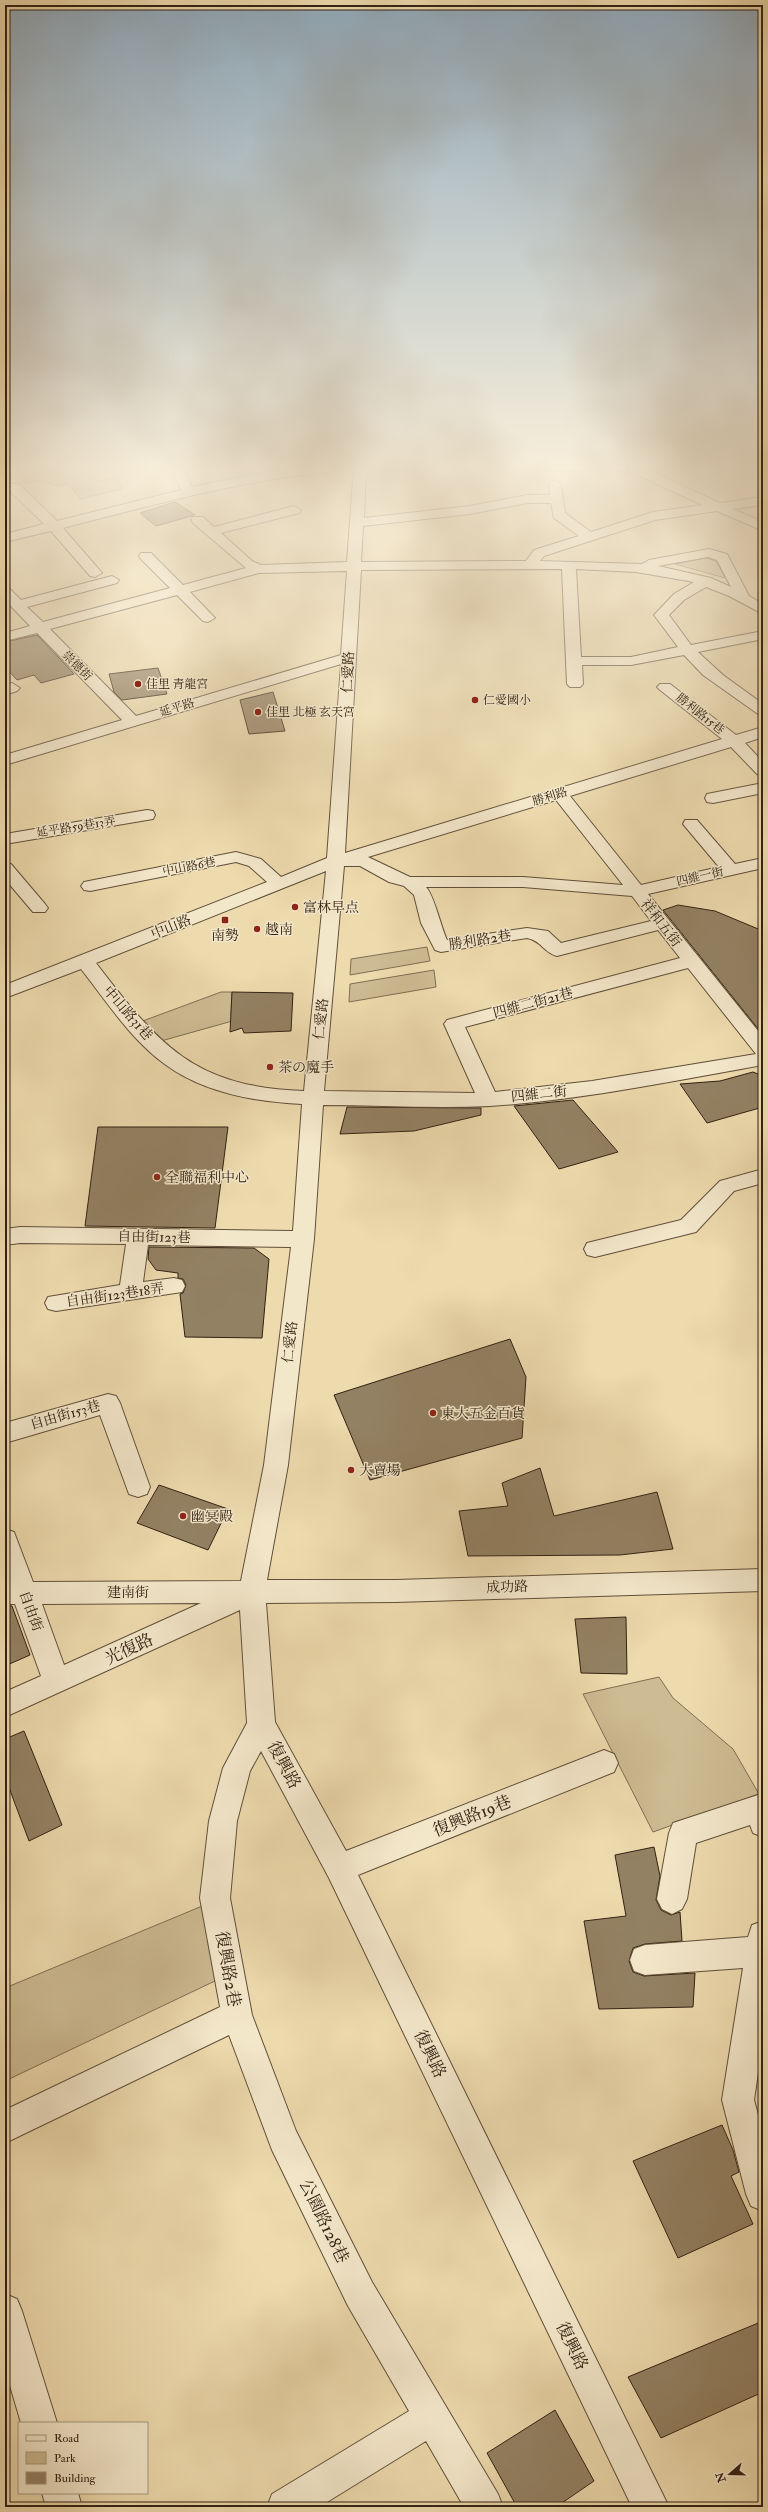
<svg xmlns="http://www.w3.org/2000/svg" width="768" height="2512" font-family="'IM FELL Double Pica','Noto Serif TC','Noto Serif JP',serif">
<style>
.green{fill:#cdbb93;stroke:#806e53}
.building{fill:#938163;stroke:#322113}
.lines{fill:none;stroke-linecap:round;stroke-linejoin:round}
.minor-casing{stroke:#614f3a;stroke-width:2}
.minor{fill:#f3e7ca;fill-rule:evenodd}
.poi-dot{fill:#8f2418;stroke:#f3e7ca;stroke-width:1.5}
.labels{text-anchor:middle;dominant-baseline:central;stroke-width:3;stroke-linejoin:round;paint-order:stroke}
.far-street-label{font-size:12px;fill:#322113;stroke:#f3e7ca}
.far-poi-label{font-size:12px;fill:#322113;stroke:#f3e7ca;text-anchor:start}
.street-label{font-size:14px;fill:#322113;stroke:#f3e7ca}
.poi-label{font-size:14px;fill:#322113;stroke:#f3e7ca;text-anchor:start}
.near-street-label{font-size:17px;fill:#322113;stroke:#f3e7ca}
</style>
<rect width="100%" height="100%" fill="#eddaad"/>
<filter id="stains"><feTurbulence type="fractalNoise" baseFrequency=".005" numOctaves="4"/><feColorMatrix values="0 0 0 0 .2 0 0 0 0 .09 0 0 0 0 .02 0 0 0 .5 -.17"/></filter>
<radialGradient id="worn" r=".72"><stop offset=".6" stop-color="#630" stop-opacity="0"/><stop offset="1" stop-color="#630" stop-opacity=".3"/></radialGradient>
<path class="green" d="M 5,467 L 79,467 C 93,482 98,482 117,478 L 122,489 L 80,499 L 69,484 L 56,486 L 41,480 L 5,487 Z
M 706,558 L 716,561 L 725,578 L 675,564 Z
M 427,947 L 430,961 L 350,975 L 351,959 Z
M 434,970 L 436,987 L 349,1002 L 350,984 Z
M 221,992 L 232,992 L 231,1015 L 236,1020 L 161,1041 L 140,1022 Z
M 659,1677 L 673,1698 L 733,1749 L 759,1794 L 653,1832 L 583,1694 Z
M 207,1904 L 217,1980 L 5,2081 L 5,1988 Z"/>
<path class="building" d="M 175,502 L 195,515 L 156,526 L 140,513 Z
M 37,635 L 61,660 L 74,674 L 41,683 L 34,675 L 17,680 L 5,667 L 5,642 Z
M 158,668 L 167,694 L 122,700 L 114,692 L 109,674 Z
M 273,692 L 285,731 L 249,734 L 240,700 Z
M 678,905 L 715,911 L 763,931 L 763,1035 L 663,910 Z
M 232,992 L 293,993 L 291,1031 L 244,1033 L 242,1028 L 230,1032 Z
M 753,1072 L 763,1076 L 763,1107 L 707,1123 L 680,1084 L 720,1081 Z
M 573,1100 L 618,1152 L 559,1169 L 514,1106 Z
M 347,1107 L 481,1108 L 481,1115 L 414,1131 L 340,1134 Z
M 98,1127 L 228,1127 L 215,1228 L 85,1226 Z
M 149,1247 L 254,1248 L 269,1259 L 262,1338 L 185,1337 L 180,1294 L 183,1293 L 186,1285 L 183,1279 L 178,1278 L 178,1273 L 156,1270 L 148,1259 Z
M 510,1339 L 526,1377 L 522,1438 L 370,1480 L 334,1395 Z
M 540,1468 L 554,1516 L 657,1492 L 673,1549 L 620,1555 L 468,1556 L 459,1511 L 508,1506 L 502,1483 Z
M 159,1485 L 228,1509 L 208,1550 L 137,1523 Z
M 5,1606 L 12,1606 L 30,1655 L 5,1666 Z
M 626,1617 L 627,1674 L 581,1673 L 575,1619 Z
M 24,1731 L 62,1825 L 29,1841 L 5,1777 L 5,1739 Z
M 654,1847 L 660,1876 L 656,1900 L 661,1910 L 671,1915 L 680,1912 L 682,1941 L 645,1944 L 633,1948 L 629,1961 L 633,1972 L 644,1976 L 695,1973 L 693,2007 L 599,2009 L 584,1921 L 626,1916 L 615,1855 Z
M 722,2125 L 733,2150 L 739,2172 L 731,2176 L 753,2224 L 678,2258 L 633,2161 Z
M 763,2321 L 763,2392 L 661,2438 L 628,2377 Z
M 555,2410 L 594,2481 L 556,2507 L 517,2507 L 487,2453 Z"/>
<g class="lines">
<defs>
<path id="minor" d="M 171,467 L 183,467 L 192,487 L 290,467 L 344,467 L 338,471 C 244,479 153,505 63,528 L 102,573 L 95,577 L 90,576 L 51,531 L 5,542 L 5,534 L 44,524 L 9,490 L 8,487 L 9,484 L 19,484 L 57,521 L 181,490 Z
M 354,467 L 366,467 L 364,518 L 470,506 L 527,495 L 550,495 L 549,484 L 555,480 L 561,484 L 565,513 L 591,532 L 653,512 L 703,505 L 628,471 L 545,471 L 539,467 L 642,467 L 720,503 L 763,497 L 763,505 L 733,509 L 763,522 L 763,531 L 717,511 L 655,520 L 544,556 L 540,561 L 642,564 L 649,560 L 709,549 L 727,554 L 749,596 L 763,604 L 763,614 L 729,596 L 706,587 L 684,600 L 669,615 L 691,645 L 763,631 L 763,639 L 698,652 L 723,675 L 763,704 L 763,716 L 758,714 L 703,675 L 684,655 L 631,665 L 582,665 L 583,684 L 580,687 L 570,687 L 567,684 L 562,569 L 361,570 L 345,853 L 722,739 L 660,690 L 657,687 L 660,684 L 670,684 L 736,735 L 763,727 L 763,737 L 745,743 L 763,762 L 763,776 L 757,774 L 731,747 L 570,796 L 641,885 L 719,867 L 683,824 L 685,820 L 697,820 L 735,864 L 763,858 L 763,868 L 648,894 L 763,1037 L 763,1065 C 672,1081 582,1100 490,1106 C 434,1109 378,1105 323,1105 L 314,1239 L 288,1465 L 267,1580 L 396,1580 L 763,1569 L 763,1591 L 396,1602 L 266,1603 L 275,1722 L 346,1851 L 604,1750 L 614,1754 L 618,1763 L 614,1772 L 358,1875 L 669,2507 L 632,2507 L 329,1878 L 261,1751 L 250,1771 L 237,1821 L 230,1898 L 252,2015 L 296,2131 L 372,2282 L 498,2494 L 503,2507 L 464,2507 L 426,2441 L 319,2507 L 267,2507 L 272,2494 L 409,2411 L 348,2306 L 272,2150 L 229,2035 L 5,2143 L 5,2110 L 220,2007 L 200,1898 L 209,1821 L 223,1768 L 247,1723 L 240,1610 L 5,1717 L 5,1692 L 41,1676 L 15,1604 L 5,1604 L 5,1582 L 7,1582 L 5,1575 L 5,1529 L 14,1532 L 33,1582 L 241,1581 L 264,1465 L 291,1247 L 148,1245 L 143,1282 L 174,1278 L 182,1280 L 185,1286 L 182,1292 L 56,1311 L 48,1309 L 45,1303 L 48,1297 L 120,1285 L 126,1244 L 20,1243 L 5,1245 L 5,1229 L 20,1227 L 293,1231 L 302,1104 C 257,1102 204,1093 166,1065 C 131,1040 107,1002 81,969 L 5,998 L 5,985 L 267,882 L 249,866 L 236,862 L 90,891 L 84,890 L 81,886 L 84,882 L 236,852 L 261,859 L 281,877 L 327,858 L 341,664 L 5,765 L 5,755 L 122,720 L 37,633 L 5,641 L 5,633 L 30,626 L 5,600 L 5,588 L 10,589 L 21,600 L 112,576 L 119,580 L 117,583 L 27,607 L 43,622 L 170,588 L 141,559 L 139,556 L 141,553 L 151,553 L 183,585 L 246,568 L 193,523 L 191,520 L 193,517 L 203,517 L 214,527 L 294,506 L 301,510 L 299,513 L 221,533 L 252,561 L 261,565 L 347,562 ZM 527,503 L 551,503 L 554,518 L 579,536 L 534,550 L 526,561 L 361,562 L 363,526 L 470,514 ZM 708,557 L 717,560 L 731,587 L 711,578 L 658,566 ZM 576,569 L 636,572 L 694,582 L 674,594 L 654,615 L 678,647 L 631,657 L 581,657 ZM 347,571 L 341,655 L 136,716 L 50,629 L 177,595 L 203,621 L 208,622 L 215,618 L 190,592 L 259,573 ZM 556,800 L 623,885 L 523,877 L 410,877 L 368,857 ZM 344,866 L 360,866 L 389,882 L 404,886 L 414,895 L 421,923 L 435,950 L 441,952 L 527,938 C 542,941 543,952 557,956 L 658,930 L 680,958 L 447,1020 L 444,1024 L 475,1093 L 324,1091 ZM 326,871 L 304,1091 C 193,1087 159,1045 96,963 ZM 426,887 L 523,887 L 632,896 L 651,921 L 561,943 L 548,931 L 527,928 L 447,940 C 441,927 434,895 426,887 ZM 688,968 L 756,1054 L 592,1081 L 495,1092 L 465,1027 ZM 201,1603 L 64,1665 L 42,1604 Z
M 12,683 L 20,688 L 17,691 L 5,695 L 5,685 Z
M 763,783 L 763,793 L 713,803 L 707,802 L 705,798 L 707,794 Z
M 147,810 L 153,811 L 155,815 L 153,819 L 5,844 L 5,834 Z
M 5,863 L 11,864 L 45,904 L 48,908 L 45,912 L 33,912 L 5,879 Z
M 763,1169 L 763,1183 L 734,1191 L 696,1232 L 595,1257 L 587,1255 L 584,1249 L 587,1243 L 595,1241 L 681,1220 L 720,1181 Z
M 108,1394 L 116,1396 L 120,1403 L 150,1487 L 147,1494 L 138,1497 L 129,1494 L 100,1415 L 5,1443 L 5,1423 Z
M 758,1795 L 763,1797 L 763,1837 L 753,1833 L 750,1825 L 696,1843 L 687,1899 L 682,1909 L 672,1914 L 662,1909 L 657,1899 L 669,1833 L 673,1823 Z
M 763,1921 L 763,2039 L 754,2100 L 763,2133 L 763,2211 L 751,2206 L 746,2194 L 722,2100 L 743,1968 L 645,1975 L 634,1971 L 630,1960 L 634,1949 L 645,1945 L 748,1937 L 752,1925 Z
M 5,2294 L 17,2299 L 22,2311 L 57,2423 L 21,2423 L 5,2369 Z
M 42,2493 L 78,2493 L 82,2507 L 46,2507 Z"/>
</defs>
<use href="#minor" class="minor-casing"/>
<use href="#minor" class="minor"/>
</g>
<linearGradient id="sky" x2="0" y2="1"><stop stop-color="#90aabc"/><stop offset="0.57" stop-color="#f7eeda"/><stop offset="1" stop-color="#f7eeda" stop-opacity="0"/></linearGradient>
<rect width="768" height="819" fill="url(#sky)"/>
<g class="poi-dot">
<circle cx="138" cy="684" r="4"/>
<circle cx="475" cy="700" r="4"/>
<circle cx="258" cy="712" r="4"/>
<circle cx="295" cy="907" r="4"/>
<rect x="221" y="916" width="8" height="8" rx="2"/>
<circle cx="257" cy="929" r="4"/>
<circle cx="270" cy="1067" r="4"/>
<circle cx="157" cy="1177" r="4"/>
<circle cx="433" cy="1413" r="4"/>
<circle cx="351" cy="1470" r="4"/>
<circle cx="183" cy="1516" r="4"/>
</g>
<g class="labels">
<g class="far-street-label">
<text transform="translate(77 666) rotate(45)">祟德街</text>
<text transform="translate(177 708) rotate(-17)">延平路</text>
<text transform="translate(700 714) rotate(38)">勝利路15巷</text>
<text transform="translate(550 797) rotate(-17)">勝利路</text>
<text transform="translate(76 827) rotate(-9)">延平路59巷13弄</text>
<text transform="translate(189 867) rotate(-11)">中山路6巷</text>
<text transform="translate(700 877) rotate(-13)">四維一街</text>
</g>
<g class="far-poi-label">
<text x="146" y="684">佳里 青龍宮</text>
<text x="483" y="700">仁愛國小</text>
<text x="266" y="712">佳里 北極 玄天宮</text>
</g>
<g class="street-label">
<text transform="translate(348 672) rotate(-87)">仁愛路</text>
<text transform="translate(661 923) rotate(52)">祥和五街</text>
<text transform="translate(171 927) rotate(-22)">中山路</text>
<text transform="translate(480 940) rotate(-9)">勝利路2巷</text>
<text transform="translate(533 1003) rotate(-15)">四維二街21巷</text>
<text transform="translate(128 1013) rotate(49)">中山路31巷</text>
<text transform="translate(321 1019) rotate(-84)">仁愛路</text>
<text transform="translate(539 1094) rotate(-6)">四維二街</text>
<text transform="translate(154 1237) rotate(1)">自由街123巷</text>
<text transform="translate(115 1295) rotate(-8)">自由街123巷18弄</text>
<text transform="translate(290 1342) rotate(-83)">仁愛路</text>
<text transform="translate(65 1415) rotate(-16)">自由街153巷</text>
<text transform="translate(507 1587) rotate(-2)">成功路</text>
<text x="128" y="1592">建南街</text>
<text transform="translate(31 1611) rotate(70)">自由街</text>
</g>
<g class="poi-label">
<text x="303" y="907">富林早点</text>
<text x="265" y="929">越南</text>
<text x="225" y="935" text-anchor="middle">南勢</text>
<text x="278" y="1067">茶の魔手</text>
<text x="165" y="1177">全聯福利中心</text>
<text x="441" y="1413">東大五金百貨</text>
<text x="359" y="1470">大賣場</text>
<text x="191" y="1516">幽冥殿</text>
</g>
<g class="near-street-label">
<text transform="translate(129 1649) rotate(-25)">光復路</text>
<text transform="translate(284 1765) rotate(62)">復興路</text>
<text transform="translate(472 1816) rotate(-22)">復興路19巷</text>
<text transform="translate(228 1969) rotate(80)">復興路2巷</text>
<text transform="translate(430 2054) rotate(64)">復興路</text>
<text transform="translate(324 2221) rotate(64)">公園路128巷</text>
<text transform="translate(572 2346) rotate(64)">復興路</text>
</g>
</g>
<rect width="768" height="2512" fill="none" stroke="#eddaad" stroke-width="20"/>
<rect x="6" y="6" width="756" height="2500" fill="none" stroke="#322113" stroke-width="2"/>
<rect x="10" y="10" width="748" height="2492" fill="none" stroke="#322113"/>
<rect x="18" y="2422" width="130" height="72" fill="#f3e7ca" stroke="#a69881"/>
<rect x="26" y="2435" width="20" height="6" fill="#f3e7ca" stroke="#a69881"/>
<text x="54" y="2442" font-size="12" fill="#322113">Road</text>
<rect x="26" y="2452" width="20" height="12" fill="#cdbb93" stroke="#a69881"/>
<text x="54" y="2462" font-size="12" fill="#322113">Park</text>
<rect x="26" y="2472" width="20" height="12" fill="#938163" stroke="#a69881"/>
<text x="54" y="2482" font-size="12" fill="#322113">Building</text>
<g transform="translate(730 2474) rotate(250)" stroke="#f3e7ca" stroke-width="3" paint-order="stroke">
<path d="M0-3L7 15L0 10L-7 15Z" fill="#322113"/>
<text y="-6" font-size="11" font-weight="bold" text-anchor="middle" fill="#322113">N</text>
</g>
<rect width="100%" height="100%" filter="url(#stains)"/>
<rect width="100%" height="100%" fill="url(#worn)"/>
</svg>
